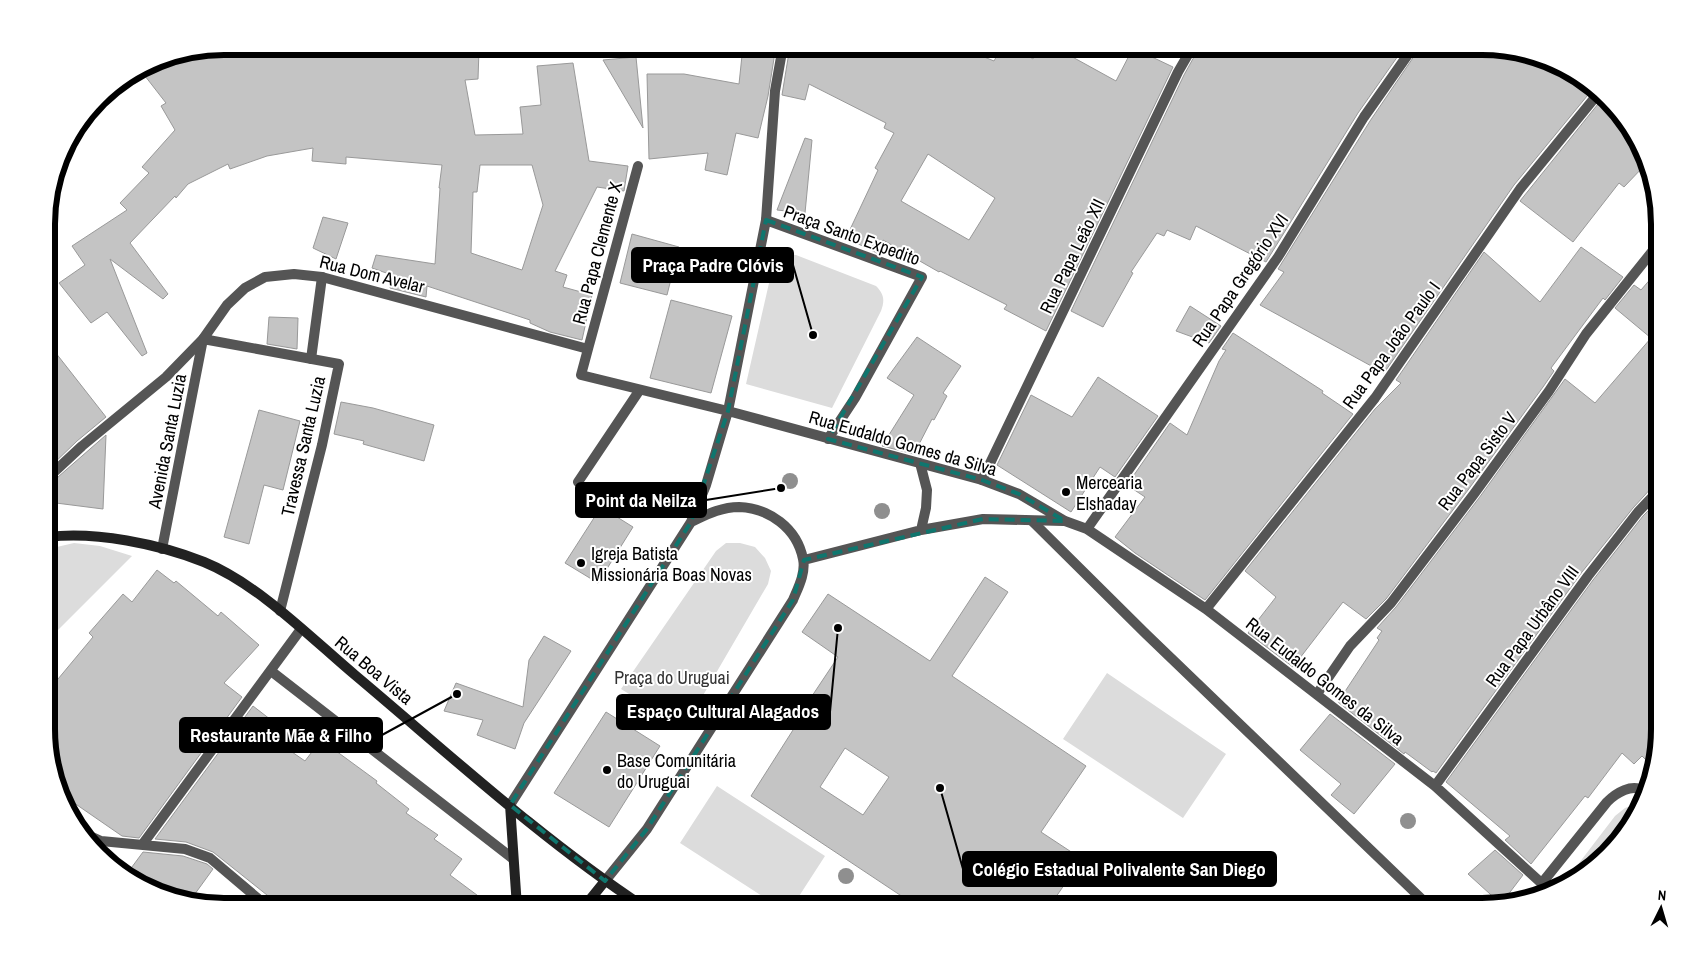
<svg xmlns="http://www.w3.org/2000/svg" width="1706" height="953" font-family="'Archivo Narrow',sans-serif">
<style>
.green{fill:#dcdcdc}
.building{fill:#c4c4c4;stroke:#999;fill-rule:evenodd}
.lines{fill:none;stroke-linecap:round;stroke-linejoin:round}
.lane{stroke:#555;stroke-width:10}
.street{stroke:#555;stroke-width:10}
.secondary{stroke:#222;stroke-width:10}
.tree{fill:#8f8f8f}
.marked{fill:none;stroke:#0f766e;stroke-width:4;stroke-dasharray:10 6;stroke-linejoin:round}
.poi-dot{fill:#000;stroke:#fff;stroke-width:2}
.labels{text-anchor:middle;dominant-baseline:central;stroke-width:4;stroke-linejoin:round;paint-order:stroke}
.street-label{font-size:18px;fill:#000;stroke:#fff}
.poi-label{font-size:18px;fill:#000;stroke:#fff;text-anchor:start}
.park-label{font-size:18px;fill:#333;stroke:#fff}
.rim{fill:none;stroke:#000;stroke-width:6}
.leader{fill:none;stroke:#000;stroke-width:2}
.callout-dot{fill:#000;stroke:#fff;stroke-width:2}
.callout{fill:#000;stroke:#000;stroke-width:2}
.callout-label{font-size:19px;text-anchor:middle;font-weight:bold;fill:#fff}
</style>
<rect width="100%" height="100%" fill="#fff"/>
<path class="green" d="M 786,254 L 796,255 L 876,286 C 884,294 885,300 881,311 L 832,408 L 746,384 L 772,270 L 778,258 Z
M 74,543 L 100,546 L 132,556 L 48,640 L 48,549 Z
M 726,543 L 740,543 L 755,547 L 765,558 L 771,571 L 768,584 L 684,728 L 621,689 L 716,551 Z
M 1107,673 L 1226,754 L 1183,818 L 1063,739 Z
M 717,786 L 825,856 L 792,907 L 779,907 L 680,843 Z
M 1636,804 L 1640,805 L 1636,818 L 1571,883 L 1564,885 L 1563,884 L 1615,816 L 1625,808 Z"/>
<path class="building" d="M 224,46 L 412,46 L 412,49 L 479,50 L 478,79 L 465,80 L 475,135 L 523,134 L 520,107 L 541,105 L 537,66 L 573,63 L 589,161 L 628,166 L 624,191 L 597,187 L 555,271 L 567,275 L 563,287 L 592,295 L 582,340 L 550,332 L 530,323 L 530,320 L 427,286 L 426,297 L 390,288 L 392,275 L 372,268 L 376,255 L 435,264 L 440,188 L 439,188 L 442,165 L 346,157 L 346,164 L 312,161 L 313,148 L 267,156 L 230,169 L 228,164 L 188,184 L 176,198 L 175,196 L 130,243 L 168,294 L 163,299 L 110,259 L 147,353 L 142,356 L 107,312 L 91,323 L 59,283 L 85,265 L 72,246 L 127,210 L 120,203 L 149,173 L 142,167 L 175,130 L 161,106 L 166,103 L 145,76 L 170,57 ZM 480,165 L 532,165 L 543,205 L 522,270 L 471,253 L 473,192 L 477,192 Z
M 743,46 L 776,46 L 768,96 L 758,138 L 736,133 L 727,175 L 705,170 L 708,153 L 649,159 L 647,74 L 684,74 L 739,84 Z
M 790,46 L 957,46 L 994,61 L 1002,46 L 1011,46 L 1033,59 L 1039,46 L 1071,46 L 1067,54 L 1116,81 L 1133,48 L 1173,67 L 1046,331 L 1004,309 L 1007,305 L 940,271 L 939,272 L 883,240 L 877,253 L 846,238 L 878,170 L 875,168 L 894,133 L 884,128 L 886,123 L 809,84 L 805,100 L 782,95 ZM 928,154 L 995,198 L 969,240 L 901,201 Z
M 1200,46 L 1405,46 L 1358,113 L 1266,262 L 1196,226 L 1190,240 L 1167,230 L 1164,236 L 1157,233 L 1131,272 L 1133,273 L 1103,327 L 1071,311 L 1184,75 Z
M 1421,46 L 1483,46 L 1571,70 L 1592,90 L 1514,185 L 1384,373 L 1260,305 L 1284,272 L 1278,269 L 1370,121 Z
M 636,57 L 643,128 L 603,60 Z
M 1602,99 L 1630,125 L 1644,166 L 1624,187 L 1619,183 L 1573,242 L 1520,201 Z
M 805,138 L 812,140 L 805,213 L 777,210 Z
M 323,217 L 348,223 L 336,259 L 313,248 Z
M 632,234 L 679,247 L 667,295 L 620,283 Z
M 1581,247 L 1623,277 L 1605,300 L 1603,298 L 1551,368 L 1554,371 L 1543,387 L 1468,490 L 1386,599 L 1366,619 L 1343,602 L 1293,667 L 1248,633 L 1276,597 L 1245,571 L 1375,409 L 1401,383 L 1396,380 L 1484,252 L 1540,302 Z
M 1659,269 L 1659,400 L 1648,413 L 1659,423 L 1659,483 L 1654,485 L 1633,508 L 1582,572 L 1436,773 L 1433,771 L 1432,772 L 1405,752 L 1404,754 L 1338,702 L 1379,640 L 1377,638 L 1382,631 L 1377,628 L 1396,607 L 1479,498 L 1565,379 L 1595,403 L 1651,338 L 1615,308 L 1634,285 L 1641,290 Z
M 671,300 L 732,316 L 711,393 L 650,378 Z
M 1190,306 L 1221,326 L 1209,343 L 1176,331 Z
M 269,317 L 298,318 L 297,349 L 267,344 Z
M 1233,333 L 1323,391 L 1322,393 L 1353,414 L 1205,600 L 1135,553 L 1115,537 L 1145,497 L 1127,485 L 1170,423 L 1187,435 L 1219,361 L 1226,350 L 1222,349 Z
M 917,337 L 961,366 L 943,393 L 947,396 L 934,420 L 932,419 L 914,454 L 882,446 L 914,395 L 887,378 Z
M 48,343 L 106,417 L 77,441 L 48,469 Z
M 1098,377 L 1158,416 L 1115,477 L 1100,467 L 1071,512 L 997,465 L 1031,395 L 1072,417 Z
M 341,402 L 373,408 L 434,425 L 424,461 L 363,444 L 364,441 L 334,434 Z
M 259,410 L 300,421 L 283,490 L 264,485 L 249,544 L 224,537 Z
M 106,435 L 103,509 L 48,502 L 48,489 L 52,488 L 58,477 Z
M 1659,500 L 1659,741 L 1652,766 L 1642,756 L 1634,764 L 1622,753 L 1588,798 L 1585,796 L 1531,864 L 1505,840 L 1510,836 L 1446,782 L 1593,580 L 1643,516 Z
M 601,507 L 633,527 L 598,583 L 565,563 Z
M 157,570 L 174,583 L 176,581 L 218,616 L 221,612 L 259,645 L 224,683 L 242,697 L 139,838 L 122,836 L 64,796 L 48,752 L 48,691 L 93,637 L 89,633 L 123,594 L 132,602 Z
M 985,577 L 1008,592 L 952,676 L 1086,766 L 1041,832 L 1082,859 L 1049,907 L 918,907 L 751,796 L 800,719 L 798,717 L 838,657 L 802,632 L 828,594 L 930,661 ZM 845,748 L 889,777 L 863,815 L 820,787 Z
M 544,636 L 571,651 L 524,723 L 515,749 L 477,735 L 483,720 L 444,711 L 456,683 L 523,707 L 529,660 Z
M 253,706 L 275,723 L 266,734 L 305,761 L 321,740 L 377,781 L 376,783 L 409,809 L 406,813 L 438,835 L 434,839 L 462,859 L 450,875 L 493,907 L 282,907 L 213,852 L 186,842 L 155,839 Z
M 606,712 L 660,746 L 609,827 L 554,793 Z
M 1330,714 L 1395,764 L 1354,814 L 1331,795 L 1341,784 L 1300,750 Z
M 1495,850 L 1523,875 L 1501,904 L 1468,874 Z
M 143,852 L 183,856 L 207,864 L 213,869 L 192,898 L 135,883 L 126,875 Z"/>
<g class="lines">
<path class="lane" d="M 766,220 L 775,91 L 783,46
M 311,359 L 322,277
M 982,480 L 1178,72 L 1193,46
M 578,482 L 639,391
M 1032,521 L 1146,634 L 1429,906
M 162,549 L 203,339
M 81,832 L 101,841 L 185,849 L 210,858 L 268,907
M 142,845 L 301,629"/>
<path class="street" d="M 203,339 L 339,364 L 322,445 L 280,611
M 588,349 L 638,166
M 920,463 L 927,490 L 926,508 L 921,530
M 48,482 L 53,473 L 82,446 L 166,377 L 203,339 L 227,305 L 245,288 L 265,277 L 294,274 L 322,277 L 588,349 L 581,375 L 728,411 L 982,480 L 1019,494 L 1065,521 L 1087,529 L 1206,609 L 1435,786 L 1549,890
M 1087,529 L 1278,257 L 1364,117 L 1414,46
M 804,560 L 921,530 L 983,519 L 1063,521
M 1206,609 L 1375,398 L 1520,189 L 1597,95
M 271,671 L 512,858
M 1317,694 L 1350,646 L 1391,603 L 1474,494 L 1549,391 L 1586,334 L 1659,243
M 1435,786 L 1588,576 L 1638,512 L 1659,490
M 510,805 L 691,522 L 706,485 L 728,411 L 766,220 L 922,277 L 855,398 L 828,439
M 605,881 L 647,829 L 793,600 C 798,588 806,573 803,559 C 797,528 769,508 739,507 C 721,507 706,515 691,522
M 1542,883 L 1607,802 C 1616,793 1632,783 1644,791"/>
<path class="secondary" d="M 48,537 C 95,531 159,544 204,562 C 258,584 310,637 355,675 C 449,754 541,839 644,907
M 510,805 L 517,907
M 584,907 L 605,881"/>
</g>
<g class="tree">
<circle cx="790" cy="481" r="8"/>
<circle cx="882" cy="511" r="8"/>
<circle cx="1408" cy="821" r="8"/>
<circle cx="846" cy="876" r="8"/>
</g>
<path class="marked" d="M 766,220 L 922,277 L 828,439 L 982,480 L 1019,494 L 1065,521 L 983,519 L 804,560 L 793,600 L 647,829 L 605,881 L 510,805 L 691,522 L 728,411 Z"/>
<g class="poi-dot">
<circle cx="1066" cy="492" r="5"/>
<circle cx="581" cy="563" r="5"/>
<circle cx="607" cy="770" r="5"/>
</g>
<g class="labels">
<g class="street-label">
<text transform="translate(852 235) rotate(20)">Praça Santo Expedito</text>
<text transform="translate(597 253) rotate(-75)">Rua Papa Clemente X</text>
<text transform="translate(1072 256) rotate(-64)">Rua Papa Leão XII</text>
<text transform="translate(372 274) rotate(14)">Rua Dom Avelar</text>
<text transform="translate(1240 280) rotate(-56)">Rua Papa Gregório XVI</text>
<text transform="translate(1391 345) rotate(-54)">Rua Papa João Paulo I</text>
<text transform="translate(167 441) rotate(-79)">Avenida Santa Luzia</text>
<text transform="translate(903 443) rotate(16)">Rua Eudaldo Gomes da Silva</text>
<text transform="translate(303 446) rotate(-77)">Travessa Santa Luzia</text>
<text transform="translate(1477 461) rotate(-53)">Rua Papa Sisto V</text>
<text transform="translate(1532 626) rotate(-54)">Rua Papa Urbâno VIII</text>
<text transform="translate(374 670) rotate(40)">Rua Boa Vista</text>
<text transform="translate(1325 681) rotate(38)">Rua Eudaldo Gomes da Silva</text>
</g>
<g class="poi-label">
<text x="1076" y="482">Mercearia<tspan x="1076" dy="21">Elshaday</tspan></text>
<text x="591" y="553">Igreja Batista<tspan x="591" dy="21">Missionária Boas Novas</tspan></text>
<text x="617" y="760">Base Comunitária<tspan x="617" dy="21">do Uruguai</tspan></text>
</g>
<g class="park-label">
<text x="672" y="677">Praça do Uruguai</text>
</g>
</g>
<path d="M0 0H1706V953H0ZM224 55H1482A169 169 0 0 1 1651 224V729A169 169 0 0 1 1482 898H224A169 169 0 0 1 55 729V224A169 169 0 0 1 224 55Z" fill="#fff" fill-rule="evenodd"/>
<path class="rim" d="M224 55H1482A169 169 0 0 1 1651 224V729A169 169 0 0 1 1482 898H224A169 169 0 0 1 55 729V224A169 169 0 0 1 224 55Z"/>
<path class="leader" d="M813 335L793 265M781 488L706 500M838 628L830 712M457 694L382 735M940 788L963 869"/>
<g class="callout-dot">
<circle cx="813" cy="335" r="5"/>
<circle cx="781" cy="488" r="5"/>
<circle cx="838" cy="628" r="5"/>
<circle cx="457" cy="694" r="5"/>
<circle cx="940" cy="788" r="5"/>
</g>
<g class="callout">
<rect x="632" y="248" width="161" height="34" rx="5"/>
<rect x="576" y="483" width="130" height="34" rx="5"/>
<rect x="617" y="695" width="213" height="34" rx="5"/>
<rect x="180" y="718" width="202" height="34" rx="5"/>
<rect x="963" y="852" width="313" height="34" rx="5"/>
</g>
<g class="callout-label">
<text x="713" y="272">Praça Padre Clóvis</text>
<text x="641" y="507">Point da Neilza</text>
<text x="723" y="718">Espaço Cultural Alagados</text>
<text x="281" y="742">Restaurante Mãe &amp; Filho</text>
<text x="1119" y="876">Colégio Estadual Polivalente San Diego</text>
</g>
<g transform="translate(1661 908) rotate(5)" stroke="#ffffff" stroke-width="4" paint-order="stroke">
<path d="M0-4L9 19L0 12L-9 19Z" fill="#000000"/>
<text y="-8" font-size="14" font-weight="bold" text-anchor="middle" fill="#000000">N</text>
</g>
</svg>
